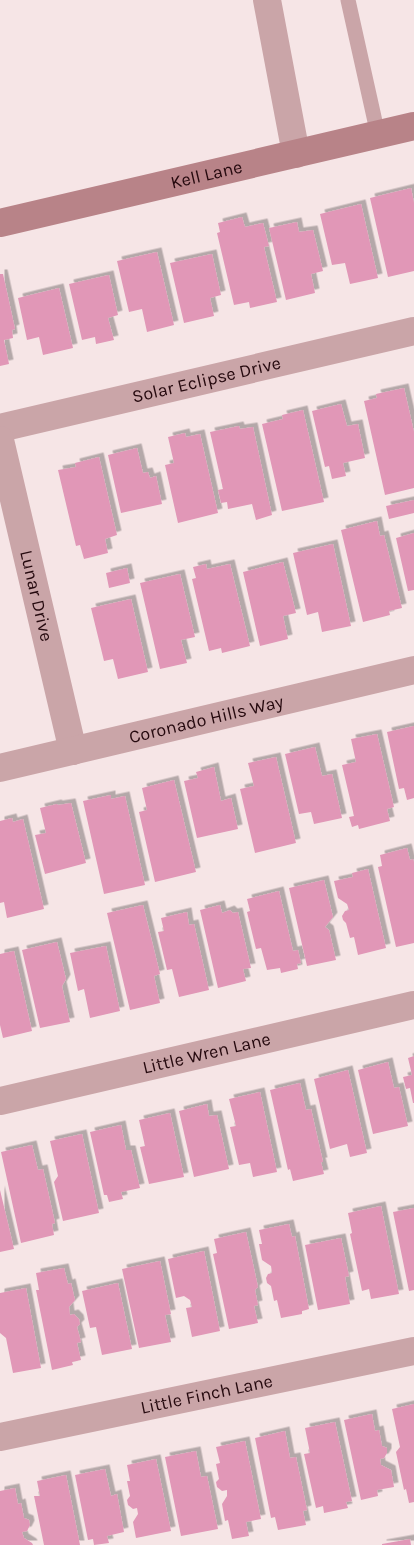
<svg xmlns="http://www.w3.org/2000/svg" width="414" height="1545" font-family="Karla,sans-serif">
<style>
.building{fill:#e197b7;filter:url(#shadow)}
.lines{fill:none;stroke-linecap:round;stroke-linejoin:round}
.lane{stroke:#caa5a8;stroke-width:15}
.street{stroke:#caa5a8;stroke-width:28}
.secondary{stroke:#b88388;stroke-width:28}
.labels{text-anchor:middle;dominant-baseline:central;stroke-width:4.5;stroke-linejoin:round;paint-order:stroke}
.street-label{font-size:18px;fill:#25090e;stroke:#fff}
</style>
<defs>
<filter id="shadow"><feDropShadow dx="4.5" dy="-4.5" stdDeviation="0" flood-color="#0004"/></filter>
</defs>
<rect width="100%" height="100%" fill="#f6e5e6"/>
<path class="building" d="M 411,188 L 414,203 L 414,271 L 388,277 L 370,198 Z
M 361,204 L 378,278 L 350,284 L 345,263 L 332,265 L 320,214 Z
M 242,217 L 245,227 L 263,223 L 269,246 L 264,247 L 277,302 L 250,308 L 249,302 L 234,305 L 217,233 L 220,232 L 218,223 Z
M 297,222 L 299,232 L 313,230 L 323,271 L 311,274 L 315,293 L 286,300 L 269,228 Z
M 157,252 L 174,325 L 147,332 L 142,309 L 129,312 L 117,261 Z
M 212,254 L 221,295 L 210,298 L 214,316 L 184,323 L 170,263 Z
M 0,274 L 3,274 L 15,329 L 12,330 L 13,338 L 4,340 L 9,364 L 0,366 Z
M 109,275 L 118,315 L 108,318 L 114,340 L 96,344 L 95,337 L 82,340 L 69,284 Z
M 59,288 L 73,348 L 43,355 L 39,337 L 27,340 L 18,298 Z
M 404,388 L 414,432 L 414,488 L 385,495 L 364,401 L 377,398 L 376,394 Z
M 341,404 L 347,426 L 358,424 L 365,458 L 343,463 L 346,476 L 332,479 L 329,466 L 325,467 L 312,411 Z
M 303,410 L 324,502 L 282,511 L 262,424 L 283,419 L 282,415 Z
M 239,426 L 240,429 L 253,427 L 272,515 L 256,520 L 252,504 L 228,509 L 227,502 L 221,503 L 218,490 L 223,489 L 210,432 Z
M 185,433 L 186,437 L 200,434 L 218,513 L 178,523 L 165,465 L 174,463 L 168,437 Z
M 137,448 L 143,473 L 148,472 L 150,478 L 156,476 L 162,504 L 121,513 L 108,455 Z
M 99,457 L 117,535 L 105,539 L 108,553 L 84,559 L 80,545 L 76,546 L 58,470 L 76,467 L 75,463 Z
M 414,500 L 414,513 L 389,519 L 386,506 Z
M 377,521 L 380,536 L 384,535 L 402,608 L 389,611 L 390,615 L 363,622 L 341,530 Z
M 414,533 L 414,590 L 408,591 L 396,538 Z
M 333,544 L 351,626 L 322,632 L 318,612 L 307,615 L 293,553 Z
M 283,562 L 296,613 L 283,616 L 288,639 L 260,646 L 243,572 Z
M 206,564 L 207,569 L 230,564 L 250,646 L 222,653 L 221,648 L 209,651 L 192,579 L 196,578 L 193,567 Z
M 127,568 L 130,583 L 109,588 L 106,573 Z
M 180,574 L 195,637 L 181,640 L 187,663 L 160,669 L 140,583 Z
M 131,599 L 148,672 L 118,679 L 113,659 L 104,661 L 91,608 Z
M 414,726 L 414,798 L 407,800 L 404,788 L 399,789 L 387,732 Z
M 377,734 L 394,807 L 387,809 L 390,821 L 359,829 L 358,825 L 352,827 L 349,817 L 354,816 L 342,765 L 356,762 L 351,739 Z
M 315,747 L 322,776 L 332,774 L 342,818 L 314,824 L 311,812 L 299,814 L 285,754 Z
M 276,757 L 296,843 L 255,853 L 240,789 L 254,786 L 248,763 Z
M 214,767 L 221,801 L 231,798 L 238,829 L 197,838 L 184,781 L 198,778 L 196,772 Z
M 174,780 L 196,872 L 155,882 L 139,812 L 147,810 L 142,788 Z
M 111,795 L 111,799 L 125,796 L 145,885 L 104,894 L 83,801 Z
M 71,803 L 86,863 L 45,874 L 35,835 L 46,833 L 40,808 L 57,804 L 58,805 Z
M 12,818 L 13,822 L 23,819 L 44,909 L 7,918 L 4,902 L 0,903 L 0,821 Z
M 407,848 L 410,860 L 413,859 L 414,862 L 414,943 L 396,947 L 378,867 L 382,866 L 380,855 Z
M 368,869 L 386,948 L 358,955 L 354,937 L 350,938 L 346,923 L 343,920 L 342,916 L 345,911 L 349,910 L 347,904 L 338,898 L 334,881 L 353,877 L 352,873 Z
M 324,880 L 333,917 L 325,927 L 329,930 L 336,960 L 307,966 L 289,888 Z
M 279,891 L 293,951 L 298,950 L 301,963 L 297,964 L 298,969 L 281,973 L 280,968 L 267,970 L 261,948 L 256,949 L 247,912 L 250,911 L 247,899 Z
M 143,905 L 160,974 L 154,976 L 160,1003 L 130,1010 L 107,913 Z
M 220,905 L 222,913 L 230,910 L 233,913 L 238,912 L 251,968 L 243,969 L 246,981 L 218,988 L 200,910 Z
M 187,912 L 189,925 L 194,924 L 209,990 L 179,997 L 172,969 L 167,970 L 158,932 L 164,931 L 161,918 Z
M 57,942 L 66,979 L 62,986 L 70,1022 L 40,1028 L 22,950 Z
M 106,946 L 120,1011 L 90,1018 L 84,989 L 78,991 L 70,953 Z
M 14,951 L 32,1031 L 3,1038 L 0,1025 L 0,954 Z
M 414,1056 L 414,1103 L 413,1103 L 410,1088 L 406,1089 L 403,1077 L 412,1075 L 408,1058 Z
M 388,1062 L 394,1088 L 399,1087 L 408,1126 L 373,1134 L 358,1070 Z
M 348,1070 L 367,1153 L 350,1157 L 347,1144 L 330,1149 L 314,1079 Z
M 300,1083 L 306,1110 L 311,1109 L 323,1162 L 321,1162 L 324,1174 L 293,1181 L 290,1169 L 288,1170 L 270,1090 Z
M 260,1092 L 277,1172 L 253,1177 L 250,1163 L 239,1165 L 230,1127 L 236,1126 L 229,1099 Z
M 207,1104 L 209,1116 L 217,1115 L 229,1169 L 194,1177 L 179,1111 Z
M 170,1113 L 184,1177 L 149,1184 L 140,1147 L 145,1146 L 139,1120 Z
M 121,1125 L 126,1150 L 131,1150 L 140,1188 L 121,1192 L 123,1199 L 109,1202 L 107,1195 L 104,1195 L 90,1132 Z
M 82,1134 L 99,1213 L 63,1221 L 54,1182 L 58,1176 L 50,1141 Z
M 32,1145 L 38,1170 L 43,1169 L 55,1223 L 52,1224 L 54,1235 L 21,1243 L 1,1152 Z
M 0,1190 L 14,1249 L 0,1252 Z
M 381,1206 L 399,1294 L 371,1299 L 369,1289 L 362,1291 L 350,1234 L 352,1233 L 348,1213 Z
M 414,1208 L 414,1290 L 409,1291 L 393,1212 Z
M 289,1224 L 292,1237 L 295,1236 L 309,1309 L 302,1311 L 302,1314 L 281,1318 L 277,1300 L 274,1301 L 271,1286 L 267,1283 L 266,1278 L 268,1274 L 272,1273 L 271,1266 L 262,1260 L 259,1244 L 262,1244 L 259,1230 Z
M 246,1232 L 258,1287 L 255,1290 L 258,1305 L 254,1306 L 258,1323 L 229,1329 L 213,1254 L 217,1253 L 214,1239 Z
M 341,1238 L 349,1276 L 345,1277 L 350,1304 L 318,1310 L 305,1245 Z
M 204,1251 L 220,1331 L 192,1337 L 186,1308 L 192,1307 L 190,1300 L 184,1296 L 176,1298 L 168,1259 Z
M 160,1261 L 171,1314 L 165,1315 L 171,1342 L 139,1348 L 122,1269 Z
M 64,1268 L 68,1284 L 71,1283 L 75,1300 L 69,1307 L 70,1315 L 74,1314 L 79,1319 L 80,1324 L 77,1327 L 81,1342 L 77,1343 L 81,1360 L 72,1362 L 73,1365 L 52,1370 L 36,1290 L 39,1290 L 36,1273 Z
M 118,1283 L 132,1349 L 102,1355 L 96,1327 L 90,1328 L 82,1291 Z
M 26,1288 L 41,1368 L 13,1373 L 6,1338 L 0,1333 L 0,1293 Z
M 414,1404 L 414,1502 L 409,1503 L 406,1489 L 404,1490 L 396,1452 L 400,1447 L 392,1409 Z
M 372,1414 L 375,1431 L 379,1430 L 382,1446 L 387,1448 L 387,1453 L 384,1458 L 380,1459 L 381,1465 L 391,1470 L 394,1487 L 377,1490 L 378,1496 L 361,1500 L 344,1420 Z
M 335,1422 L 352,1501 L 346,1502 L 348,1508 L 324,1513 L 323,1506 L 316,1508 L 304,1454 L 310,1453 L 305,1428 Z
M 285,1431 L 290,1458 L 296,1457 L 307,1510 L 303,1511 L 306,1525 L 278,1530 L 275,1517 L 271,1518 L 255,1438 Z
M 245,1441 L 261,1519 L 246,1522 L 249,1536 L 232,1539 L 228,1520 L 225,1521 L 222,1504 L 227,1496 L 227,1490 L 222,1491 L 217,1487 L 216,1482 L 219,1479 L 216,1464 L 220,1463 L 216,1447 Z
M 196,1451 L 201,1477 L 207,1476 L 218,1529 L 181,1536 L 165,1457 Z
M 156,1459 L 171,1531 L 136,1538 L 133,1522 L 138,1514 L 137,1508 L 133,1509 L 128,1505 L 127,1500 L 130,1496 L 127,1481 L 130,1481 L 127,1465 Z
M 105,1469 L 111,1496 L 117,1494 L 124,1532 L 107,1536 L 109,1543 L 94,1545 L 93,1539 L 88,1540 L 75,1475 Z
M 66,1475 L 80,1545 L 44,1545 L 34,1496 L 40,1496 L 37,1481 Z
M 15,1488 L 18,1504 L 21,1503 L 24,1518 L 29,1520 L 30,1525 L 27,1531 L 22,1532 L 24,1538 L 32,1543 L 33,1545 L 0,1545 L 0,1491 Z
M 410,1539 L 411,1545 L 382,1545 L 382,1544 Z"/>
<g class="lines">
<path class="lane" d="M 348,0 L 378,135"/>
<g class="street">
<path d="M 267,0 L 296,154"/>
<path id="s1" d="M 0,428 L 414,331"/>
<path id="s2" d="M 0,440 L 73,751"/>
<path id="s3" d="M 0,768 L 414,670"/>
<path id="s4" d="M 0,1101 L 414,1005"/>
<path id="s5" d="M 0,1437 L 414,1351"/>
</g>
<path class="secondary" id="s6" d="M 0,223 L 414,126"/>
</g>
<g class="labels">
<g class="street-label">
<text stroke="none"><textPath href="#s6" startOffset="212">Kell Lane</textPath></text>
<text stroke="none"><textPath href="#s1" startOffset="212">Solar Eclipse Drive</textPath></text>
<text stroke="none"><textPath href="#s2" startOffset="160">Lunar Drive</textPath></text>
<text stroke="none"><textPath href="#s3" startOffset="212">Coronado Hills Way</textPath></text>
<text stroke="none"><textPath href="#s4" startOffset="212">Little Wren Lane</textPath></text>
<text stroke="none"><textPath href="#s5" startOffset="211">Little Finch Lane</textPath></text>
</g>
</g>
</svg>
